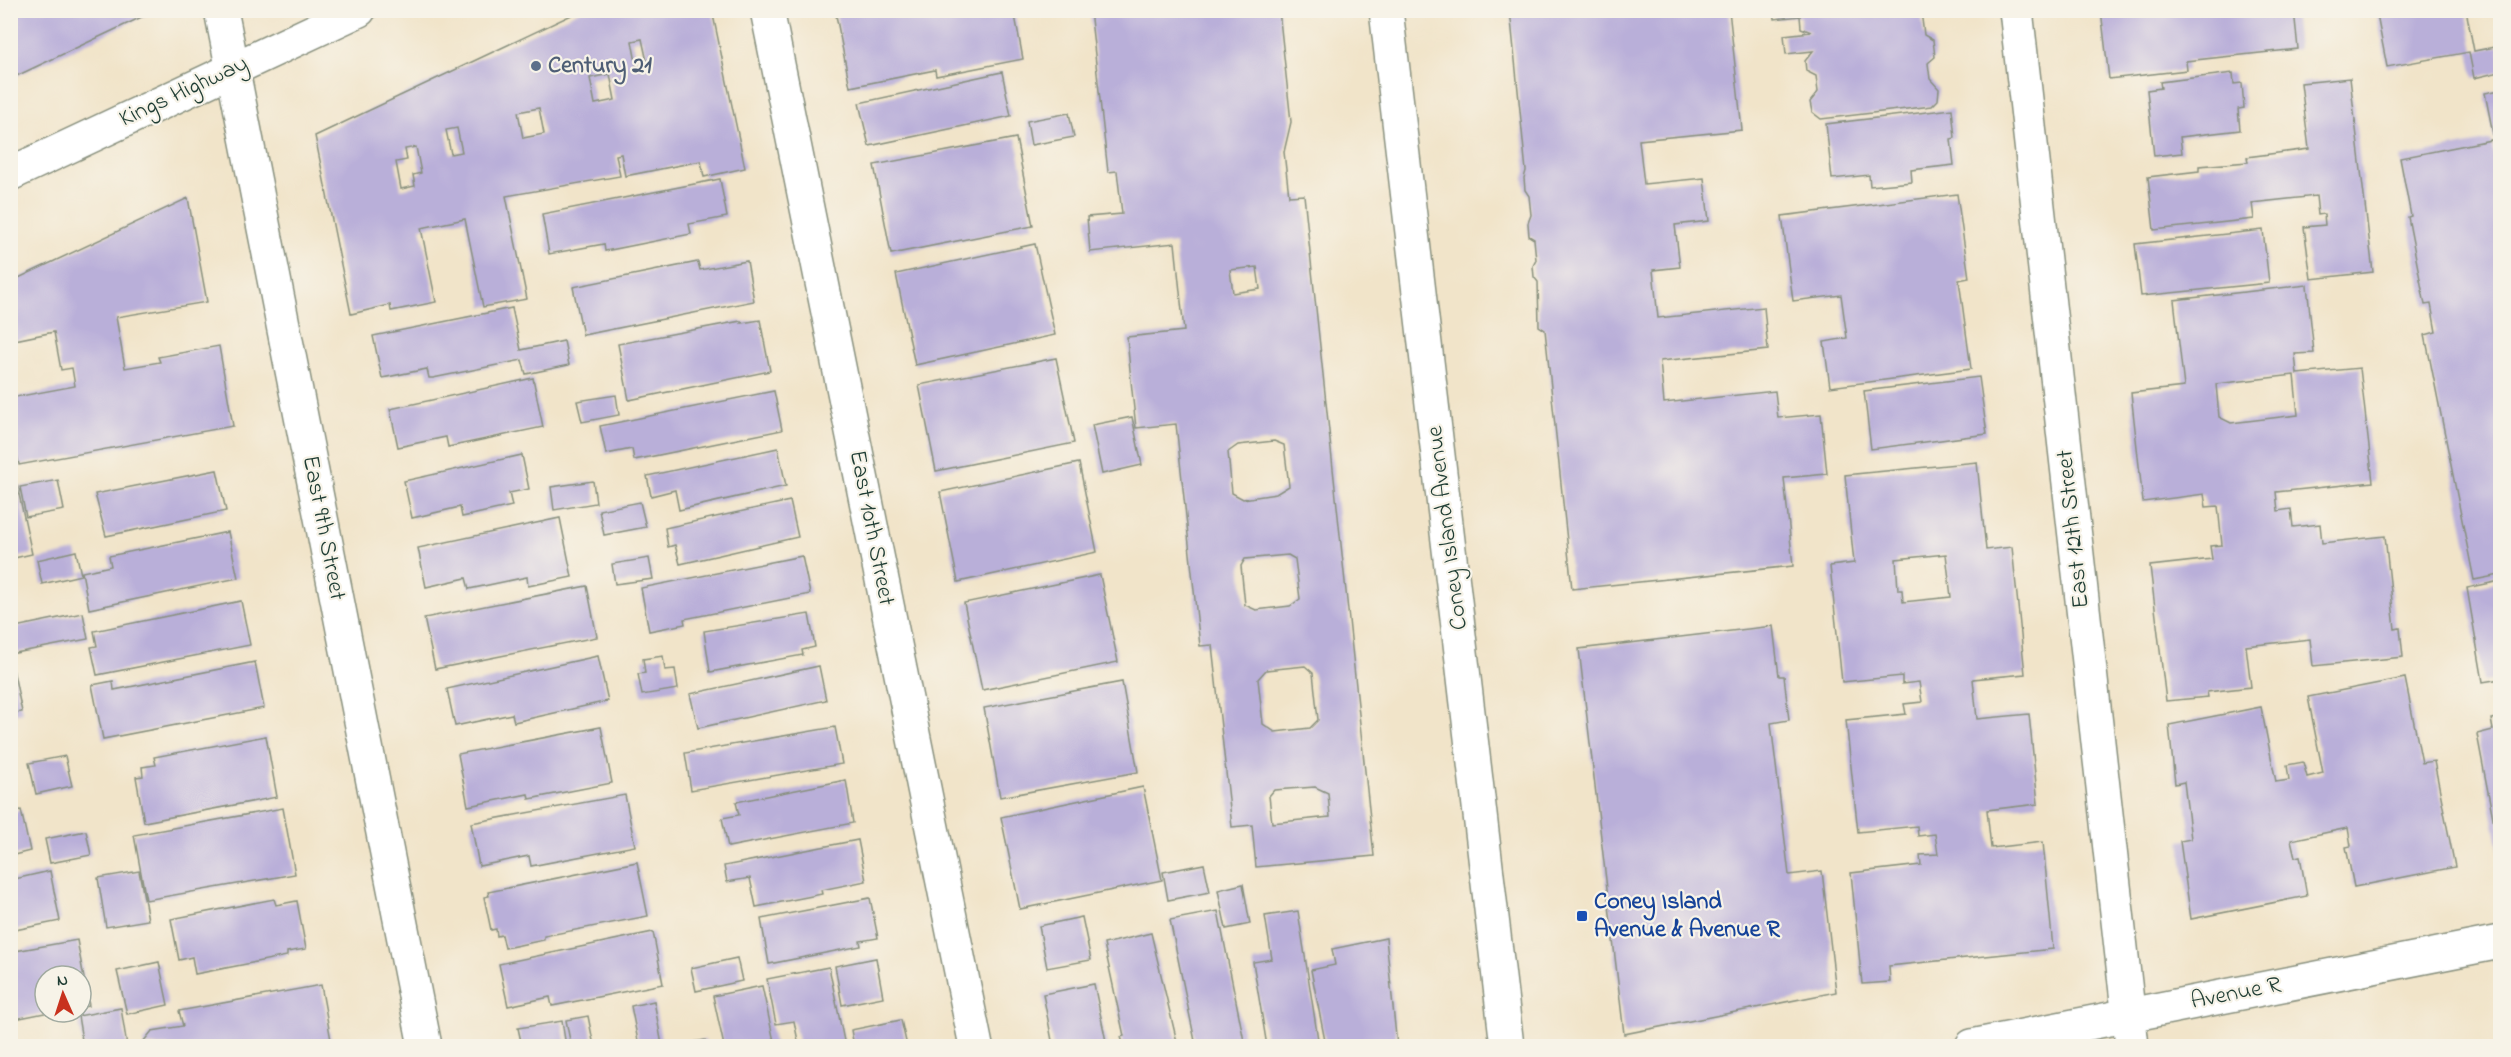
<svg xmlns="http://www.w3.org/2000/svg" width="2511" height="1057" font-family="'Indie Flower',sans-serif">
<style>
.building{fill:#b9afd9;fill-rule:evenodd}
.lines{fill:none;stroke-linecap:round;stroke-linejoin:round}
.minor-casing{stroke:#88907e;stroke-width:36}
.tertiary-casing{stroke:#88907e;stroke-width:36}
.secondary-casing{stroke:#88907e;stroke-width:36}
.minor{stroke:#fff;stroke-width:33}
.tertiary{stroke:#fff;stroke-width:33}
.secondary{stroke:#fff;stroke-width:33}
.service-dot{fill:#5c6f8a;stroke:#f7f3e8;stroke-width:2}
.transit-dot{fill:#1a4fb4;stroke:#f7f3e8;stroke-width:2}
.labels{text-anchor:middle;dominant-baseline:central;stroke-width:4.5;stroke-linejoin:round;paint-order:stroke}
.service-label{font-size:24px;font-weight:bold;fill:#4e5e75;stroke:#f7f3e8;text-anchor:start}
.street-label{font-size:24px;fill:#1f3d34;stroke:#f7f3e8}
.transit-label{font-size:24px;font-weight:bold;fill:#164399;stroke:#f7f3e8;text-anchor:start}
</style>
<rect width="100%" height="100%" fill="#f7f3e8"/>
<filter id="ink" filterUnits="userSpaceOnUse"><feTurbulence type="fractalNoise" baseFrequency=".0167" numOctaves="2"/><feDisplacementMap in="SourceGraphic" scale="12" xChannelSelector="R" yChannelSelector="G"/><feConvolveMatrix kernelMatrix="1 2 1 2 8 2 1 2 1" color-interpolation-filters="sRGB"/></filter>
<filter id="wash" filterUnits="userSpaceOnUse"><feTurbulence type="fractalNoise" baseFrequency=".008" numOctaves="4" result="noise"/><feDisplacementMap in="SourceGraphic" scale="24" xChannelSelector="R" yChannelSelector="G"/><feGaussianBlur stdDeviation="1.35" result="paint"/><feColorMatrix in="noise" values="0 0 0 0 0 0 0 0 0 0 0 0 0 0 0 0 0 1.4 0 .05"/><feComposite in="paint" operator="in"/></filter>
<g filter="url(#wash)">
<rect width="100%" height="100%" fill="#f1e4c9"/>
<g id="blocks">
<path class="building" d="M 10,10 L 148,10 L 148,14 L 10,79 Z
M 582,10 L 712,10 L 745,168 L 704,177 L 701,161 L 625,176 L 621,154 L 616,155 L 620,176 L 506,196 L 527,299 L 483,307 L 465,219 L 421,228 L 436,302 L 391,311 L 390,305 L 351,314 L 315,136 ZM 642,39 L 648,66 L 637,68 L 632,41 ZM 610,74 L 615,100 L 595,104 L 590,78 ZM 539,108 L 544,134 L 523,138 L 518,112 ZM 457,128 L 462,152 L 451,154 L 446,130 ZM 416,147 L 421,173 L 413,175 L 415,186 L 401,189 L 396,162 L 407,160 L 405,149 Z
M 835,10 L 1014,10 L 1023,59 L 936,76 L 935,70 L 850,87 Z
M 1062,10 L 1085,10 L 1085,12 L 1062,15 Z
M 1090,10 L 1279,10 L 1291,122 L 1284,152 L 1289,196 L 1304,195 L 1374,856 L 1256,867 L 1252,825 L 1232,827 L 1212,645 L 1200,646 L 1176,424 L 1136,428 L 1131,381 L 1127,337 L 1184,331 L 1175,243 L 1090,252 L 1087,217 L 1122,214 L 1117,171 L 1108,172 ZM 1257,267 L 1260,289 L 1233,293 L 1230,270 ZM 1274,441 L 1284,445 L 1289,486 L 1276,494 L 1243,499 L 1232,493 L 1228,452 L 1238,445 ZM 1288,555 L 1295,559 L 1300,599 L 1290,606 L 1256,610 L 1245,605 L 1241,566 L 1245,559 ZM 1305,666 L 1313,673 L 1318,720 L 1310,728 L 1275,732 L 1263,724 L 1258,679 L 1266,670 ZM 1315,787 L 1328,793 L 1330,817 L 1272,823 L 1269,796 L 1274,790 Z
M 1510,10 L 1729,10 L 1742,130 L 1639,140 L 1644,184 L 1704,178 L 1709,221 L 1675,225 L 1680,267 L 1653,270 L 1658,318 L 1764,307 L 1768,350 L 1660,361 L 1664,403 L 1775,391 L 1778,418 L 1821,414 L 1827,474 L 1784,478 L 1793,566 L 1572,589 L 1545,330 L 1539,326 L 1538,282 L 1534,277 L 1533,266 L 1536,260 L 1534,239 L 1529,236 L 1528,223 L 1531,215 L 1529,196 L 1525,190 L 1524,178 L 1526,171 Z
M 1774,10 L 1930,10 L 1922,19 L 1924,35 L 1933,40 L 1935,57 L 1928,63 L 1930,79 L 1939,89 L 1938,100 L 1932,106 L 1821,119 L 1812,112 L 1810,102 L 1818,92 L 1816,76 L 1806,71 L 1805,61 L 1813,51 L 1786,54 L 1784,35 L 1811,32 L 1801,28 L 1800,16 L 1775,19 Z
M 2101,10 L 2294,10 L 2298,49 L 2186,61 L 2187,70 L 2109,79 Z
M 2376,10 L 2466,10 L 2474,51 L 2500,46 L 2500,72 L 2474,78 L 2469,52 L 2387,67 Z
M 1002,72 L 1011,116 L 869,146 L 859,103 Z
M 2233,73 L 2234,84 L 2242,83 L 2244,108 L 2238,109 L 2240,130 L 2180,137 L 2182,153 L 2154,156 L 2147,90 L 2161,88 L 2160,82 Z
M 2350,78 L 2373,272 L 2311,279 L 2304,227 L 2325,225 L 2324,214 L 2318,215 L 2316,196 L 2252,203 L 2254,219 L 2154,230 L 2148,177 L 2199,171 L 2199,166 L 2248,162 L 2247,157 L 2309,149 L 2301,83 Z
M 2500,90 L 2500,138 L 2494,139 L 2485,93 Z
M 1952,109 L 1955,138 L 1951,139 L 1954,165 L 1911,170 L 1912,182 L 1870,186 L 1869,175 L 1832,179 L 1826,124 Z
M 1069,113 L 1074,137 L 1031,145 L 1027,121 Z
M 1016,138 L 1033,226 L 891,254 L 874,165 Z
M 2491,140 L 2500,190 L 2500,575 L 2474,580 L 2425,335 L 2436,332 L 2431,304 L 2425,305 L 2408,217 L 2411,216 L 2400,158 Z
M 720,179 L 727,217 L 689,224 L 691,234 L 605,251 L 604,244 L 549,254 L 542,214 Z
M 1957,194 L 1969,278 L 1959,280 L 1971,369 L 1830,387 L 1824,342 L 1847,338 L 1841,295 L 1793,301 L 1782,216 Z
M 188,198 L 207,302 L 116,317 L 125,368 L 160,362 L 158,357 L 219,346 L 233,426 L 19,465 L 10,419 L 10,398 L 75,386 L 72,368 L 61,370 L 54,332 L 10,341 L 10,282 Z
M 2263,230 L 2269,283 L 2141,296 L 2135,244 Z
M 1035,244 L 1055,335 L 915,365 L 896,274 Z
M 747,261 L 754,301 L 583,335 L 573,287 L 698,262 L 700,270 Z
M 2307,285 L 2314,353 L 2295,354 L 2297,374 L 2360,368 L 2373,482 L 2276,492 L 2278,511 L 2291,509 L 2293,527 L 2320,524 L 2322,543 L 2385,536 L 2395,629 L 2400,628 L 2403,657 L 2313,666 L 2310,639 L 2246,646 L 2251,687 L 2207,692 L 2208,697 L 2166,701 L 2150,566 L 2212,559 L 2210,546 L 2222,545 L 2218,506 L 2206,507 L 2204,494 L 2143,502 L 2131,393 L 2184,387 L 2174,300 ZM 2294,375 L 2298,415 L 2231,423 L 2219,417 L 2216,384 Z
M 512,308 L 521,350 L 564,341 L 569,365 L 526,374 L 522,360 L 433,378 L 429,378 L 427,369 L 382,378 L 373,336 Z
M 760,320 L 770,371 L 629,400 L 618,344 L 741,321 L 741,323 Z
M 1056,358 L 1074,443 L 936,471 L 919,385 Z
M 1979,377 L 1987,434 L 1871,449 L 1864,391 Z
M 533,378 L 543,427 L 448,447 L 446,437 L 398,447 L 390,409 Z
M 774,391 L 782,430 L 634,460 L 632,449 L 606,454 L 600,426 Z
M 616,395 L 619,415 L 582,422 L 577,401 Z
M 1132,417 L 1142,465 L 1102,474 L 1092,425 Z
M 778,448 L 786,486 L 679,510 L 675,490 L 651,496 L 647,476 Z
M 522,455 L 529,489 L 509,493 L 512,506 L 462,517 L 460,507 L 412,518 L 404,481 Z
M 1977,462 L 1986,550 L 2012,547 L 2025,674 L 1973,679 L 1977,719 L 2029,714 L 2038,804 L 1987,810 L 1991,848 L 2043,842 L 2053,949 L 1889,966 L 1890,982 L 1862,984 L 1851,873 L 1921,865 L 1920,855 L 1938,854 L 1935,834 L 1918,836 L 1917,826 L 1858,832 L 1846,720 L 1906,714 L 1904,704 L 1922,702 L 1919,682 L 1902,684 L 1902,676 L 1842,682 L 1830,566 L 1854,563 L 1845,475 ZM 1946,554 L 1951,597 L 1903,602 L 1902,590 L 1898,590 L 1896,559 Z
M 1079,463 L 1097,552 L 958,582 L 940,492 Z
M 217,470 L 226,511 L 106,536 L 95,494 Z
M 58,480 L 64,510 L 26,517 L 20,487 Z
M 593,481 L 596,503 L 554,510 L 551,487 Z
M 17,485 L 32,554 L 10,559 L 10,486 Z
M 790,501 L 798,537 L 680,564 L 675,545 L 668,547 L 665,528 Z
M 640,502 L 646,527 L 604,535 L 599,510 Z
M 560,518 L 572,577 L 528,586 L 527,577 L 469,589 L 466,578 L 426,587 L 418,548 Z
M 228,532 L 238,578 L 89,609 L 82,572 L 111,566 L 109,556 Z
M 76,551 L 81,575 L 42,584 L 37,560 Z
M 802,556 L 810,594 L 684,619 L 685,624 L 649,631 L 641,588 Z
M 649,558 L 653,579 L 615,584 L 612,564 Z
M 1100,575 L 1118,662 L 982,690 L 964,603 Z
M 2500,581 L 2500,679 L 2483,682 L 2467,588 Z
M 587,586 L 597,637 L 435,669 L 424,618 Z
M 241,601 L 250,645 L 97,675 L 91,647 L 97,646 L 94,631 Z
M 83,613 L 88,639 L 10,654 L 10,628 Z
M 809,614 L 815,647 L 802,650 L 803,655 L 710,672 L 704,631 Z
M 1773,626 L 1779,676 L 1784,676 L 1789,720 L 1771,723 L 1789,875 L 1822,871 L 1836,992 L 1624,1034 L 1579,649 Z
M 598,656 L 608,701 L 514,722 L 512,714 L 455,726 L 447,689 Z
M 663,656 L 665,670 L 675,669 L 678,689 L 642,695 L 638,674 L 645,673 L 643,659 Z
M 255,662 L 264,708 L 103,739 L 92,685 L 113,681 L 114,690 Z
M 12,664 L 22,712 L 10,714 L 10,665 Z
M 819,666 L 826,700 L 698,728 L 690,694 Z
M 2405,678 L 2422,763 L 2434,761 L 2455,867 L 2354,887 L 2346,847 L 2351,846 L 2348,828 L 2291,840 L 2295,857 L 2300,856 L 2307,896 L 2191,919 L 2180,841 L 2191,839 L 2184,782 L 2175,784 L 2169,725 L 2261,707 L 2276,782 L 2289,780 L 2287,765 L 2303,762 L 2307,777 L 2323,773 L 2308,697 Z
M 1122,682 L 1138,772 L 1000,797 L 984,708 Z
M 2500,717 L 2500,850 L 2499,850 L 2477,734 L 2493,730 L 2491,719 Z
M 601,727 L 612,783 L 529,799 L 528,794 L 468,806 L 458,754 Z
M 835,727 L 842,764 L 691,790 L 685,753 Z
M 266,736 L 277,797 L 144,822 L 136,777 L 143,776 L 142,767 L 156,765 L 154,757 Z
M 65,756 L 72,786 L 36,794 L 29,763 Z
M 846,780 L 853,823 L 728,847 L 722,818 L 739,815 L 736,802 Z
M 1143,787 L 1162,880 L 1020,909 L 1001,817 Z
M 625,795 L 635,846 L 531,866 L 529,856 L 479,866 L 471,823 Z
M 283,808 L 295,874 L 146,900 L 134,835 Z
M 21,810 L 30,851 L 10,856 L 10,812 Z
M 86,831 L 91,855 L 50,863 L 45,839 Z
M 858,840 L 866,881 L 821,890 L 822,894 L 756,907 L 750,878 L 727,882 L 724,866 Z
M 637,862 L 648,916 L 544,936 L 544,940 L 505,948 L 502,935 L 497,936 L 496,929 L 491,930 L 484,897 L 489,896 L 488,892 Z
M 1204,864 L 1210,892 L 1168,900 L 1163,872 Z
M 50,871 L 60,921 L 10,931 L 10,880 Z
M 139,871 L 148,920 L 106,927 L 98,878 Z
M 1243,884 L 1250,924 L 1226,929 L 1218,890 Z
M 870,898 L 878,938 L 860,941 L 861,946 L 769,964 L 761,919 Z
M 274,899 L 276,905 L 297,901 L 306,949 L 287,952 L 287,956 L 195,974 L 192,957 L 179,960 L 171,919 Z
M 1218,911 L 1245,1046 L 1196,1046 L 1170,920 Z
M 1298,911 L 1319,1046 L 1267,1046 L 1253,962 L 1272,959 L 1265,916 Z
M 1082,917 L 1091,960 L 1047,968 L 1039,926 Z
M 653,932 L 663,984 L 552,1006 L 550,997 L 508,1006 L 499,964 Z
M 1151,933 L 1178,1046 L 1124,1046 L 1121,1037 L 1124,1036 L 1104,944 Z
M 1386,938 L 1397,1046 L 1326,1046 L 1311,970 L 1335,965 L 1332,949 Z
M 77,940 L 89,1006 L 81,1007 L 81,976 L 45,976 L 45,1013 L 10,1020 L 10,952 Z
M 737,958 L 742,981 L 696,991 L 691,968 Z
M 876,958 L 883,997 L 842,1005 L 835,966 Z
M 159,962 L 168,1005 L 127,1014 L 117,971 Z
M 829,967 L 845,1046 L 799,1046 L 794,1021 L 776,1024 L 767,979 Z
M 1094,984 L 1107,1046 L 1053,1046 L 1043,994 Z
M 321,985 L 331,1040 L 296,1046 L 144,1046 L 143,1042 L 152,1031 L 183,1026 L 179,1011 Z
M 762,986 L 775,1046 L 724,1046 L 713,996 Z
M 654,1001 L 662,1045 L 639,1046 L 631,1006 Z
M 121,1008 L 127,1046 L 83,1046 L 78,1016 Z
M 588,1016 L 594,1046 L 571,1046 L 566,1020 Z
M 901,1020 L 907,1046 L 854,1046 L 851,1030 Z
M 562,1021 L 566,1046 L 522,1046 L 518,1028 Z
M 705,1040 L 707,1046 L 675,1046 L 675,1045 Z"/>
</g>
</g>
<g filter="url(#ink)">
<use href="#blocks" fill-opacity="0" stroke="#88907e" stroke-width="1.5"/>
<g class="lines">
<defs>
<path id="minor" d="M 221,10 L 425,1046
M 767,10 L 976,1046
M 2016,10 L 2132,1046
M 1972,1046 L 2500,942"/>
<path id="tertiary" d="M 10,174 L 359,10"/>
<path id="secondary" d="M 1386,10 L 1507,1046"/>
</defs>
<use href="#minor" class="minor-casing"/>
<use href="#tertiary" class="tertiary-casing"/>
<use href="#secondary" class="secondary-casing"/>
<use href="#minor" class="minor"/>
<use href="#tertiary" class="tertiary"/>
<use href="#secondary" class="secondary"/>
</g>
</g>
<circle class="service-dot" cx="536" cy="66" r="6"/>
<rect class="transit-dot" x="1576" y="910" width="12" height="12" rx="3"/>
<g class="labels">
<g class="service-label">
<text x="548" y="66">Century 21</text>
</g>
<g class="street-label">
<text transform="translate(184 92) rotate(-25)">Kings Highway</text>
<text transform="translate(323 528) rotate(79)">East 9th Street</text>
<text transform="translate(871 528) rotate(79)">East 10th Street</text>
<text transform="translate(1448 528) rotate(-97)">Coney Island Avenue</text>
<text transform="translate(2074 529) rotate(-96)">East 12th Street</text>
<text transform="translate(2236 994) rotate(-11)">Avenue R</text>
</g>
<g class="transit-label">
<text x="1594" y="902">Coney Island<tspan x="1594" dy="28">Avenue &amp; Avenue R</tspan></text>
</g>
</g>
<rect width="2511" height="1057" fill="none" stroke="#f7f3e8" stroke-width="36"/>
<g transform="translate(63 994) rotate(357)"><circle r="28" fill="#f7f3e8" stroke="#a1aaa0" stroke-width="1.5"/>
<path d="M0-4.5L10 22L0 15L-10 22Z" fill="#c8321e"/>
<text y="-9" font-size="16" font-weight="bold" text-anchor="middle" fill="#1f3d34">N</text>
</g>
</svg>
